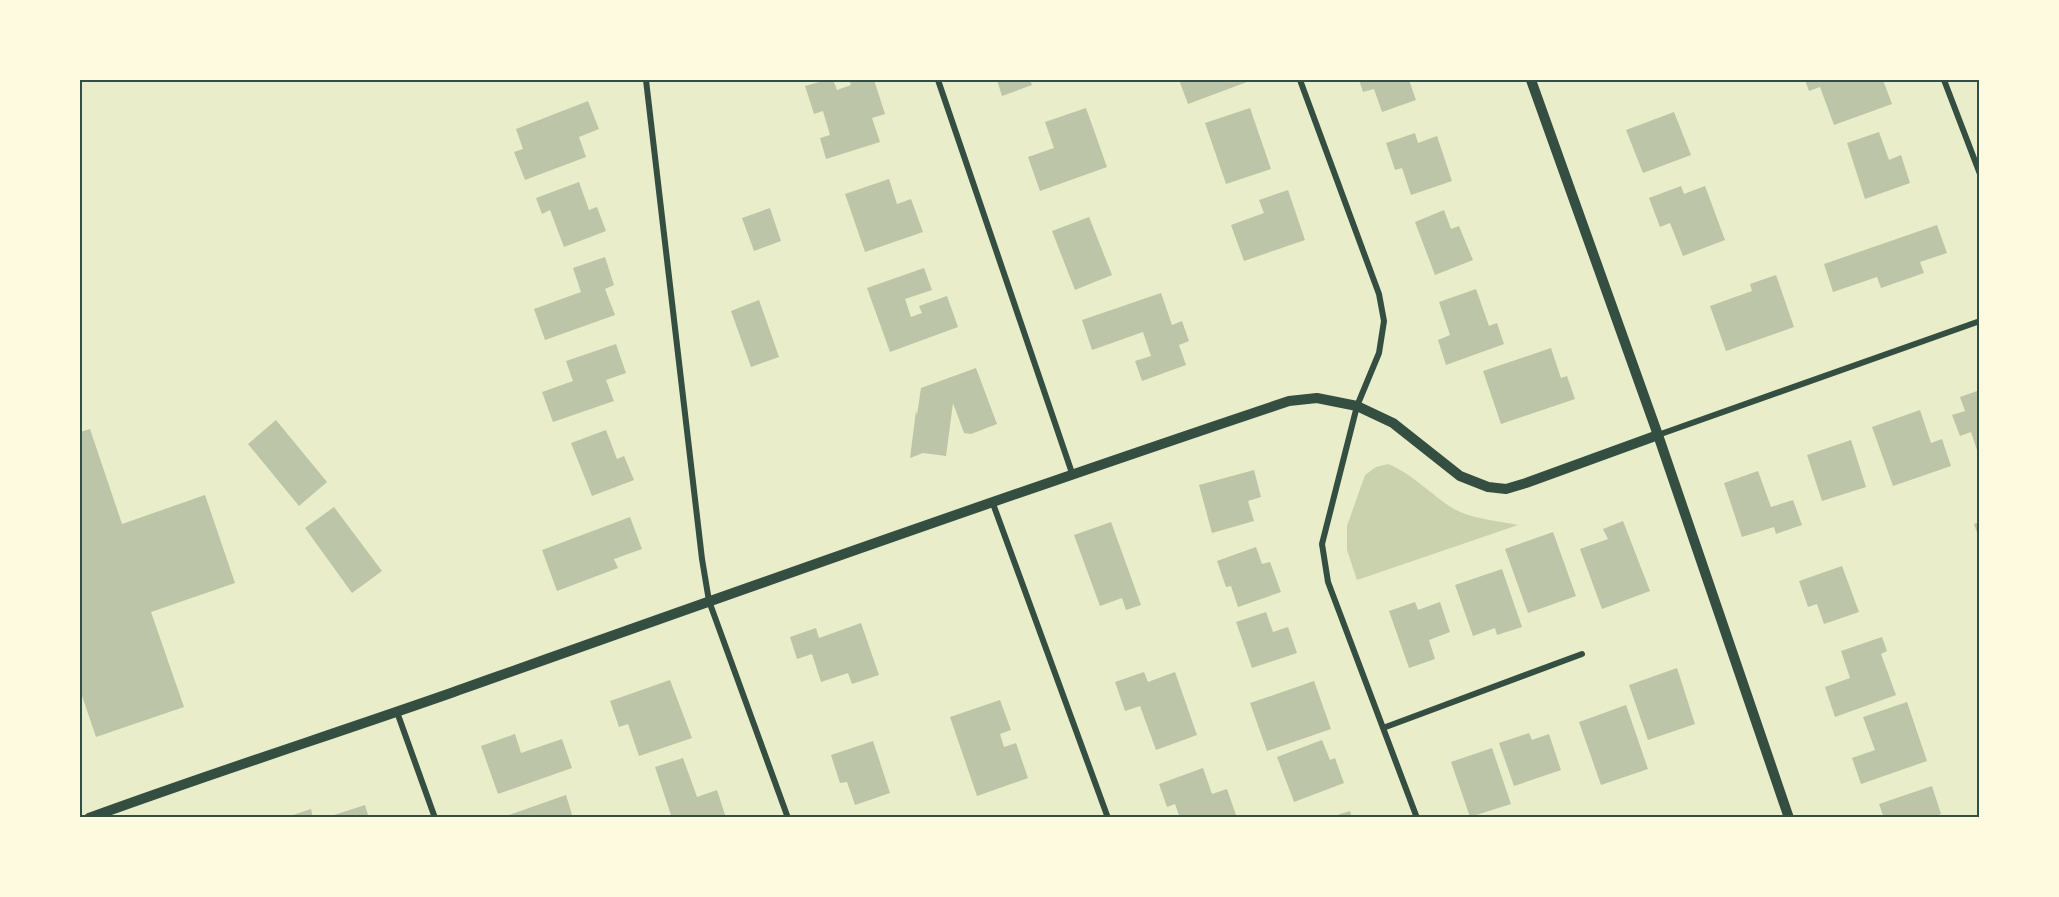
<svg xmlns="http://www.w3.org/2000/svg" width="2059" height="897" font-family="'Work Sans',sans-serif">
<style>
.green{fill:#cad2ad}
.building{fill:#bcc5a7}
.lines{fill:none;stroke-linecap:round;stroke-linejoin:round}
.minor{stroke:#344e41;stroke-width:6}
.tertiary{stroke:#344e41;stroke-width:10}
.neatline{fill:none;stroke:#344e41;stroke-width:2}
</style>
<rect width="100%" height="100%" fill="#e9edc9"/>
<path class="green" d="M 1388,464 C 1413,474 1431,495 1454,509 C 1473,519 1498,521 1518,525 L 1357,580 L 1347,550 L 1347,526 L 1365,475 L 1376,467 Z"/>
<path class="building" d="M 827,80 L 833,80 L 837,90 L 851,85 L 849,80 L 874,80 L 885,114 L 872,118 L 880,142 L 826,159 L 820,138 L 830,135 L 823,111 L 814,114 L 805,86 Z
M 997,80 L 1030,80 L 1032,85 L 1002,96 Z
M 1179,80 L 1246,80 L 1247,82 L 1188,104 Z
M 1359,80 L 1409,80 L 1416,100 L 1382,112 L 1374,89 L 1363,92 Z
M 1805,80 L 1883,80 L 1892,104 L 1834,125 L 1820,87 L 1809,91 Z
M 588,101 L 599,129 L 579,137 L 586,157 L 525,180 L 514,152 L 523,149 L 516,129 Z
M 1086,108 L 1107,167 L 1040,191 L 1028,157 L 1054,148 L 1045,122 Z
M 1250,108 L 1271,169 L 1226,184 L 1205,123 Z
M 1674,112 L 1691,155 L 1643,173 L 1626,130 Z
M 1879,132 L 1889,160 L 1901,155 L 1910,183 L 1865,199 L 1847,143 Z
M 1415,133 L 1418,143 L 1437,136 L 1452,181 L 1411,195 L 1402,168 L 1395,170 L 1386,143 Z
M 889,179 L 897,204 L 911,199 L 923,232 L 865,252 L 845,194 Z
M 579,182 L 589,210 L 597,207 L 606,231 L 564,247 L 550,210 L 542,214 L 536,198 Z
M 1681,186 L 1684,194 L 1705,186 L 1725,240 L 1683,256 L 1670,223 L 1660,227 L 1649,198 Z
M 1288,190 L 1305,240 L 1244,261 L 1231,225 L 1264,213 L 1259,200 Z
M 770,208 L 781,241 L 754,251 L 742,218 Z
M 1444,210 L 1451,229 L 1459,226 L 1473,260 L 1435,275 L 1415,222 Z
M 1089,217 L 1112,275 L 1075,290 L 1052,231 Z
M 1937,225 L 1947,253 L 1920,262 L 1924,273 L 1881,288 L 1877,277 L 1833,292 L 1824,264 Z
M 605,257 L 614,285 L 605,289 L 615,315 L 545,340 L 534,309 L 581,292 L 573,268 Z
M 924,268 L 932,290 L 905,299 L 911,317 L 922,313 L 919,306 L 947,296 L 958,327 L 890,352 L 867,288 Z
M 1776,275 L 1794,327 L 1726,351 L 1710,306 L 1752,291 L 1750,284 Z
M 1476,289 L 1489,326 L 1497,323 L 1504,344 L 1446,365 L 1438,340 L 1450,335 L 1439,302 Z
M 1161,293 L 1172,325 L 1182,321 L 1189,341 L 1179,345 L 1186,365 L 1142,381 L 1135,361 L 1151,356 L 1143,332 L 1092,350 L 1082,320 Z
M 759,300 L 779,357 L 751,367 L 731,311 Z
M 616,344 L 626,373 L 606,380 L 614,401 L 553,422 L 542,392 L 573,381 L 566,361 Z
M 1551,348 L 1561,378 L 1567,376 L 1575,399 L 1501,424 L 1483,371 Z
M 976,368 L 997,424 L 971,434 L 964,433 L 953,403 L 946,456 L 923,453 L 910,458 L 916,411 L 917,415 L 921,388 Z
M 1980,390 L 1980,456 L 1979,456 L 1971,432 L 1960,436 L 1952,415 L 1965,411 L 1960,397 Z
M 1920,410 L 1931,443 L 1942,439 L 1951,466 L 1893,486 L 1872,427 Z
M 276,420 L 327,482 L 299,506 L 248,444 Z
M 90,429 L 122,524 L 205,495 L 235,583 L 151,612 L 184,707 L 96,737 L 80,690 L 80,432 Z
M 606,430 L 617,459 L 624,456 L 634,480 L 592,496 L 571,443 Z
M 1851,440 L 1866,487 L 1822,501 L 1807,455 Z
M 1254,470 L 1261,497 L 1248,501 L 1254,521 L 1212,533 L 1199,485 Z
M 1758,471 L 1771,507 L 1793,500 L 1802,525 L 1776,534 L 1774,527 L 1742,537 L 1724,483 Z
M 334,507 L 382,571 L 352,593 L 305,528 Z
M 630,517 L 642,549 L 614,559 L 618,568 L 557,591 L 542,550 Z
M 1623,521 L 1650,591 L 1602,609 L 1580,549 L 1608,539 L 1603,529 Z
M 1111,522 L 1141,605 L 1126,610 L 1122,598 L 1100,606 L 1074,535 Z
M 1980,522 L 1980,538 L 1979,538 L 1974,524 Z
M 1553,532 L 1576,596 L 1528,613 L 1505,549 Z
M 1256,547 L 1262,564 L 1270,562 L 1281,592 L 1238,607 L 1231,586 L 1226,587 L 1217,561 Z
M 1842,566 L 1859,612 L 1824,624 L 1817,604 L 1808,607 L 1799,581 Z
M 1502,569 L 1522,627 L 1497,635 L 1495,628 L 1473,636 L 1455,585 Z
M 1415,602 L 1418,610 L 1440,602 L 1450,632 L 1429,640 L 1435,659 L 1409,668 L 1389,611 Z
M 1266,612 L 1273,632 L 1288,627 L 1297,653 L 1252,668 L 1236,622 Z
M 861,623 L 879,675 L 852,684 L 848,673 L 821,682 L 812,654 L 797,659 L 790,637 L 816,628 L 819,638 Z
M 1882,637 L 1887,651 L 1881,654 L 1896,695 L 1835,717 L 1825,687 L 1850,678 L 1841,651 Z
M 1677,668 L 1695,724 L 1648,740 L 1629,685 Z
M 1144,672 L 1148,682 L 1175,672 L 1197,735 L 1156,750 L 1140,706 L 1125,711 L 1115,682 Z
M 670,680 L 692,738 L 639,756 L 628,724 L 619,727 L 610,701 Z
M 1314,681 L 1331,729 L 1267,751 L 1250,703 Z
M 1000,700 L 1011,730 L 1000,734 L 1004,747 L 1016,743 L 1028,778 L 977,796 L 950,717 Z
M 1907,702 L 1927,761 L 1861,784 L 1852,758 L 1875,750 L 1863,717 Z
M 1626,705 L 1648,769 L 1601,785 L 1579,722 Z
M 1529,733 L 1532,740 L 1549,734 L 1561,770 L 1514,786 L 1499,743 Z
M 515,734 L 521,753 L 562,739 L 572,768 L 498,794 L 481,746 Z
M 1322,740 L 1330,760 L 1335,758 L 1344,783 L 1294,802 L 1277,757 Z
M 873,741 L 890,793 L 855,805 L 847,782 L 840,783 L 831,755 Z
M 1492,748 L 1511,804 L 1470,817 L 1451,762 Z
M 683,758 L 697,797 L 717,790 L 726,818 L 672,818 L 655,767 Z
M 1203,768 L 1212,794 L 1227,789 L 1236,815 L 1229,818 L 1180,818 L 1175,804 L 1167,807 L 1159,784 Z
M 1932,786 L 1941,814 L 1930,818 L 1884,818 L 1879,804 Z
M 566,795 L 573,818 L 509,818 L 509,815 Z
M 365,805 L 369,818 L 328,818 L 328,817 Z
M 311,809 L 313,818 L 287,818 L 287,817 Z
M 1350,811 L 1352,818 L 1331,818 L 1331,817 Z"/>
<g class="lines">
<path class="minor" d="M 646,80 L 702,559 L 709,601 L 788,818
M 938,80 L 1072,473
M 1300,80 L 1379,294 L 1384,321 L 1379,353 L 1357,406 L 1322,544 L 1328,582 L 1417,818
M 1944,80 L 1980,174
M 1658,435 L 1980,321
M 992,501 L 1108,818
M 397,712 L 435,818
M 1383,728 L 1582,654"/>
<path class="tertiary" d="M 1531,80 L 1658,435 L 1789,818
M 89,818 C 209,774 331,735 451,693 C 730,594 1008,495 1289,401 L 1317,398 L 1357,406 L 1393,423 L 1460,476 L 1488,487 L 1506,489 L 1526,483 L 1658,435"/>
</g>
<rect width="2059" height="897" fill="none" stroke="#fefae0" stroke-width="162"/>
<rect x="81" y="81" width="1897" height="735" class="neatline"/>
</svg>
